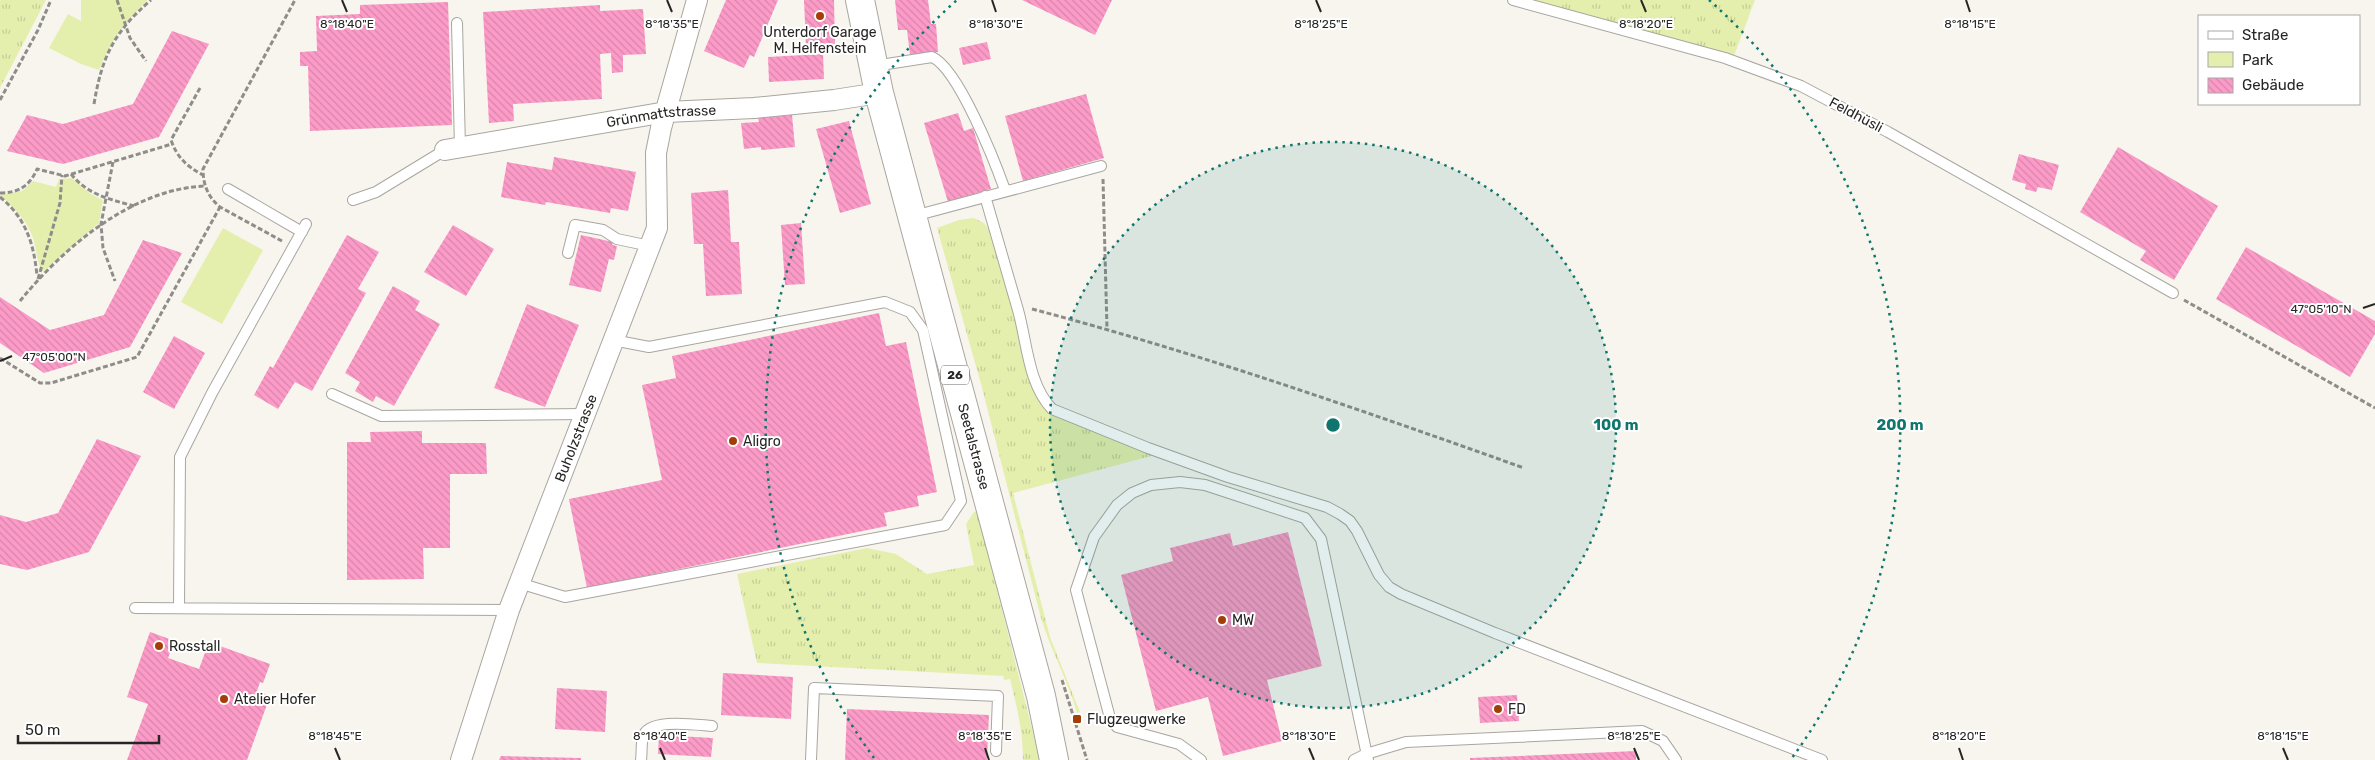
<svg xmlns="http://www.w3.org/2000/svg" width="2375" height="760" font-family="Rubik,sans-serif">
<style>
.grass{fill:url(#grass-tufts)}
.park{fill:#e5efad}
.building{fill:url(#building-back-hatch)}
.lines{fill:none;stroke-linecap:round;stroke-linejoin:round}
.lane-casing{stroke:#a9a6a0;stroke-width:12}
.street-casing{stroke:#a9a6a0;stroke-width:22}
.primary-casing{stroke:#a9a6a0;stroke-width:30}
.path{stroke:#8f8d89;stroke-width:3;stroke-dasharray:5 2.5;stroke-linecap:butt}
.lane{stroke:#fff;stroke-width:10}
.street{stroke:#fff;stroke-width:20}
.primary{stroke:#fff;stroke-width:28}
.ticks{fill:none;stroke:#272624;stroke-width:2}
.ring{fill:none;stroke:#0f766e;stroke-width:2.5;stroke-dasharray:2.5 5}
.poi-dot{fill:#a23e06;stroke:#fff;stroke-width:2}
.labels{text-anchor:middle;dominant-baseline:central;stroke-width:4;stroke-linejoin:round;paint-order:stroke}
.shield{fill:#fff;stroke:#686766;stroke-width:1}
.shield-label{font-size:12px;font-weight:bold;fill:#272624}
.poi-label{font-size:14px;fill:#272624;stroke:#fff;text-anchor:start}
.street-label{font-size:14px;fill:#272624;stroke:#fff}
.ticks-label{font-size:12px;text-anchor:middle;fill:#272624;stroke:#fff;stroke-width:4;stroke-linejoin:round;paint-order:stroke}
.centre{fill:#0f766e;stroke:#fff;stroke-width:2.5}
.ring-label{font-size:15px;text-anchor:middle;font-weight:bold;fill:#0f766e;stroke:#fff;stroke-width:4;stroke-linejoin:round;paint-order:stroke}
</style>
<defs>
<pattern id="grass-tufts" width="24" height="20" patternUnits="userSpaceOnUse" patternTransform="scale(1.25)"><rect width="24" height="20" fill="#e5efad"/><path d="M3 7l-1-3M5 7V3M7 7l1-3M15 17l-1-3M17 17v-4M19 17l1-3" fill="none" stroke="#c4cd95"/></pattern>
<pattern id="building-back-hatch" width="6" height="6" patternUnits="userSpaceOnUse" patternTransform="scale(1.25)"><rect width="6" height="6" fill="#fc9bc7"/><path d="M-1 5l2 2M0 0l6 6M5-1l2 2" fill="none" stroke="#d885ab"/></pattern>
</defs>
<rect width="100%" height="100%" fill="#f8f5ef"/>
<path class="grass" d="M 0,0 L 46,0 L 0,88 Z
M 1533,0 L 1755,0 L 1734,56 Z
M 974,218 L 984,223 L 990,231 L 1000,255 L 1034,393 L 1040,402 L 1050,411 L 1153,454 L 1151,456 L 1013,493 L 1050,637 L 1080,712 L 1077,713 C 1068,680 1051,651 1041,618 L 981,384 L 937,228 L 959,220 Z
M 927,220 L 1003,499 L 999,500 Z
M 977,511 L 1040,760 L 1023,760 C 1023,731 1017,708 1010,679 L 1004,680 L 1003,676 L 757,663 L 737,574 L 867,548 L 896,554 L 927,574 L 974,565 L 966,524 L 974,512 Z"/>
<path class="park" d="M 81,0 L 148,0 C 126,20 110,42 99,70 L 81,64 L 49,48 L 68,14 L 81,21 Z
M 72,178 L 91,194 L 103,200 L 99,223 L 43,272 C 36,262 37,250 33,238 C 27,220 14,208 0,195 L 22,191 L 33,181 L 56,187 L 59,179 Z
M 223,228 L 263,250 L 222,324 L 181,302 Z"/>
<path class="building" d="M 726,0 L 778,0 L 754,57 L 750,55 L 744,68 L 704,51 Z
M 804,0 L 834,0 L 835,46 L 806,47 Z
M 895,0 L 928,0 L 931,24 L 936,24 L 938,52 L 910,55 L 907,30 L 898,30 Z
M 1022,0 L 1112,0 L 1095,35 Z
M 448,2 L 452,125 L 310,131 L 308,66 L 300,66 L 300,52 L 317,51 L 316,16 L 360,14 L 360,5 Z
M 600,5 L 600,11 L 643,9 L 646,54 L 623,55 L 623,72 L 612,73 L 611,53 L 600,54 L 602,99 L 513,104 L 514,121 L 489,123 L 483,12 Z
M 172,31 L 209,44 L 159,137 L 63,164 L 7,151 L 27,115 L 63,124 L 133,104 Z
M 987,42 L 991,59 L 963,65 L 959,48 Z
M 823,54 L 824,79 L 769,82 L 768,57 Z
M 1086,94 L 1104,158 L 1023,181 L 1005,116 Z
M 958,113 L 964,131 L 973,128 L 991,189 L 948,202 L 924,123 Z
M 792,115 L 795,147 L 761,150 L 761,147 L 744,149 L 741,123 L 759,122 L 758,118 Z
M 849,121 L 871,204 L 840,213 L 816,129 Z
M 2118,147 L 2218,206 L 2174,280 L 2140,260 L 2146,251 L 2080,212 Z
M 2019,154 L 2059,165 L 2052,190 L 2038,187 L 2036,192 L 2025,189 L 2026,184 L 2012,180 Z
M 554,157 L 636,172 L 628,211 L 611,208 L 610,213 L 546,202 L 545,205 L 501,197 L 507,162 L 552,170 Z
M 728,190 L 731,242 L 739,242 L 742,294 L 706,296 L 703,244 L 694,244 L 691,193 Z
M 801,223 L 805,284 L 785,285 L 781,225 Z
M 453,225 L 494,249 L 466,296 L 424,272 Z
M 347,235 L 379,252 L 358,289 L 366,293 L 312,391 L 295,382 L 278,409 L 254,395 L 270,366 L 273,368 Z
M 581,235 L 613,242 L 612,245 L 617,246 L 614,260 L 609,259 L 601,292 L 569,285 Z
M 143,240 L 182,253 L 130,347 L 44,373 L 0,343 L 0,297 L 50,330 L 104,315 Z
M 2246,247 L 2375,321 L 2375,334 L 2350,377 L 2216,299 Z
M 393,286 L 420,301 L 415,310 L 440,324 L 394,406 L 376,396 L 373,402 L 355,391 L 360,382 L 345,373 Z
M 527,304 L 579,325 L 545,407 L 494,388 Z
M 879,313 L 886,346 L 906,342 L 937,492 L 917,496 L 919,506 L 884,513 L 887,526 L 587,588 L 569,499 L 662,480 L 642,385 L 676,378 L 672,356 Z
M 174,336 L 205,353 L 174,409 L 143,392 Z
M 422,431 L 422,443 L 486,443 L 487,474 L 450,474 L 450,548 L 423,548 L 424,579 L 347,580 L 347,442 L 371,442 L 370,432 Z
M 97,439 L 141,456 L 89,552 L 27,570 L 0,564 L 0,515 L 26,522 L 58,513 Z
M 1288,532 L 1322,666 L 1267,680 L 1282,741 L 1223,756 L 1208,697 L 1156,711 L 1121,575 L 1173,561 L 1170,548 L 1230,533 L 1233,546 Z
M 150,632 L 175,641 L 168,658 L 199,669 L 209,642 L 270,664 L 263,683 L 260,682 L 257,691 L 270,696 L 247,760 L 127,760 L 148,704 L 127,697 Z
M 723,673 L 793,677 L 791,719 L 721,715 Z
M 557,688 L 607,691 L 605,732 L 555,729 Z
M 1517,695 L 1519,721 L 1480,723 L 1478,697 Z
M 847,709 L 989,715 L 987,760 L 845,760 Z
M 659,735 L 713,738 L 711,757 L 658,754 Z
M 1636,751 L 1636,760 L 1470,760 L 1470,758 Z
M 501,756 L 581,758 L 581,760 L 499,760 Z"/>
<g class="lines">
<defs>
<path id="lane" d="M 1513,0 L 1725,58 L 1801,86 L 1888,132 L 2173,293
M 457,23 L 460,148
M 874,66 L 932,57 C 958,68 995,162 1005,190
M 228,189 L 302,232
M 985,196 C 996,233 1007,271 1018,310 C 1027,342 1028,384 1052,409 L 1148,448 L 1228,477 L 1327,507 L 1340,514 L 1350,521 L 1357,531 L 1379,575 L 1389,587 L 1401,594 L 1495,633 L 1822,760
M 353,200 L 376,192 L 445,150
M 914,216 L 1101,166
M 568,253 L 575,225 L 603,230 L 617,239 L 650,246
M 332,394 L 381,416 L 584,414
M 519,583 L 565,597 L 945,525 L 961,501 L 923,330 L 910,312 L 885,302 L 649,347 L 613,340
M 135,608 L 509,610
M 179,608 L 180,457 L 212,393 L 306,224
M 641,760 C 642,753 641,744 643,737 C 648,717 697,725 712,726
M 811,760 L 814,688 L 998,696 L 996,751
M 1201,760 L 1179,744 L 1117,727 L 1110,718 L 1076,590 L 1094,537 L 1117,505 L 1132,493 L 1151,485 L 1180,482 L 1205,485 L 1305,518 L 1321,539 L 1368,760
M 1354,760 L 1366,754 L 1406,742 L 1642,731 L 1663,741 L 1676,760"/>
<g id="street">
<path id="s1" d="M 445,150 L 666,112 L 754,108 L 834,100 L 879,93"/>
<path id="s2" d="M 461,760 L 509,610 L 657,228 L 656,153 L 661,128 L 697,0"/>
</g>
<g id="primary">
<path id="s3" d="M 860,0 L 879,93 L 1041,696 L 1054,760"/>
</g>
</defs>
<use href="#lane" class="lane-casing"/>
<use href="#street" class="street-casing"/>
<use href="#primary" class="primary-casing"/>
<path class="path" d="M 117,0 L 130,38 L 146,61
M 200,88 L 171,140 C 177,157 186,166 203,175
M 0,100 L 38,30 L 51,0
M 94,104 C 102,56 114,32 151,0
M 113,162 L 101,224 L 103,248 L 115,281
M 71,174 C 88,195 109,199 134,206
M 1103,179 L 1107,329
M 0,193 C 18,193 30,186 37,169 L 65,176 L 172,144
M 0,197 C 26,218 34,244 37,276
M 282,241 L 220,207 C 208,197 203,185 203,169 L 295,0
M 38,279 L 60,203 L 62,175
M 2184,300 L 2375,408
M 20,301 C 64,247 132,189 205,186
M 1032,309 C 1199,353 1361,410 1524,468
M 0,358 L 40,383 L 51,383 L 137,357 L 220,207
M 1062,680 L 1087,760"/>
<use href="#lane" class="lane"/>
<use href="#street" class="street"/>
<use href="#primary" class="primary"/>
</g>
<path class="ticks" d="M 342,0 L 347,12M 667,0 L 672,12M 992,0 L 996,12M 1316,0 L 1321,12M 1641,0 L 1646,12M 1966,0 L 1970,12M 2363,308 L 2375,304M 0,361 L 12,356M 335,748 L 340,760M 660,748 L 665,760M 985,748 L 989,760M 1309,748 L 1314,760M 1634,748 L 1639,760M 1959,748 L 1963,760M 2283,748 L 2288,760"/>
<circle cx="1333" cy="425" r="283" fill="#0f766e" fill-opacity=".12"/>
<g class="ring">
<circle cx="1333" cy="425" r="283"/>
<path d="M874 758A567 567 0 0 1 957 0M1709 0A567 567 0 0 1 1792 758"/>
</g>
<g class="poi-dot">
<circle cx="820" cy="16" r="5"/>
<circle cx="733" cy="441" r="5"/>
<circle cx="1222" cy="620" r="5"/>
<circle cx="159" cy="646" r="5"/>
<circle cx="224" cy="699" r="5"/>
<circle cx="1498" cy="709" r="5"/>
<rect x="1072" y="714" width="10" height="10" rx="2.5"/>
</g>
<g class="labels">
<rect class="shield" x="941" y="365.5" width="28" height="19" rx="4"/>
<g class="shield-label">
<text x="955" y="375">26</text>
</g>
<g class="poi-label">
<text x="820" y="32" text-anchor="middle">Unterdorf Garage<tspan x="820" dy="16">M. Helfenstein</tspan></text>
<text x="743" y="441">Aligro</text>
<text x="1232" y="620">MW</text>
<text x="169" y="646">Rosstall</text>
<text x="234" y="699">Atelier Hofer</text>
<text x="1508" y="709">FD</text>
<text x="1087" y="719">Flugzeugwerke</text>
</g>
<g class="street-label">
<text transform="translate(1856 115) rotate(28)">Feldhüsli</text>
<text stroke="none"><textPath href="#s1" startOffset="219">Grünmattstrasse</textPath></text>
<text stroke="none"><textPath href="#s2" startOffset="342">Buholzstrasse</textPath></text>
<text stroke="none"><textPath href="#s3" startOffset="461">Seetalstrasse</textPath></text>
</g>
</g>
<g class="ticks-label">
<text x="347" y="28">8°18'40"E</text>
<text x="672" y="28">8°18'35"E</text>
<text x="996" y="28">8°18'30"E</text>
<text x="1321" y="28">8°18'25"E</text>
<text x="1646" y="28">8°18'20"E</text>
<text x="1970" y="28">8°18'15"E</text>
<text x="2321" y="313">47°05'10"N</text>
<text x="54" y="361">47°05'00"N</text>
<text x="335" y="740">8°18'45"E</text>
<text x="660" y="740">8°18'40"E</text>
<text x="985" y="740">8°18'35"E</text>
<text x="1309" y="740">8°18'30"E</text>
<text x="1634" y="740">8°18'25"E</text>
<text x="1959" y="740">8°18'20"E</text>
<text x="2283" y="740">8°18'15"E</text>
</g>
<circle cx="1333" cy="425" r="8" class="centre"/>
<g class="ring-label">
<text x="1616" y="430">100 m</text>
<text x="1900" y="430">200 m</text>
</g>
<rect x="2198" y="15" width="162" height="90" fill="#ffffff" stroke="#a9a8a7"/>
<rect x="2208" y="31" width="25" height="8" fill="#ffffff" stroke="#a9a8a7"/>
<text x="2242" y="40" font-size="15" fill="#272624">Straße</text>
<rect x="2208" y="52" width="25" height="15" fill="#e5efad" stroke="#a9a8a7"/>
<text x="2242" y="65" font-size="15" fill="#272624">Park</text>
<rect x="2208" y="78" width="25" height="15" fill="url(#building-back-hatch)" stroke="#a9a8a7"/>
<text x="2242" y="90" font-size="15" fill="#272624">Gebäude</text>
<path d="M18 735v8h141v-8" fill="none" stroke="#272624" stroke-width="2.5"/>
<text x="25" y="735" font-size="15" fill="#272624" stroke="#ffffff" stroke-width="4" paint-order="stroke">50 m</text>
</svg>
